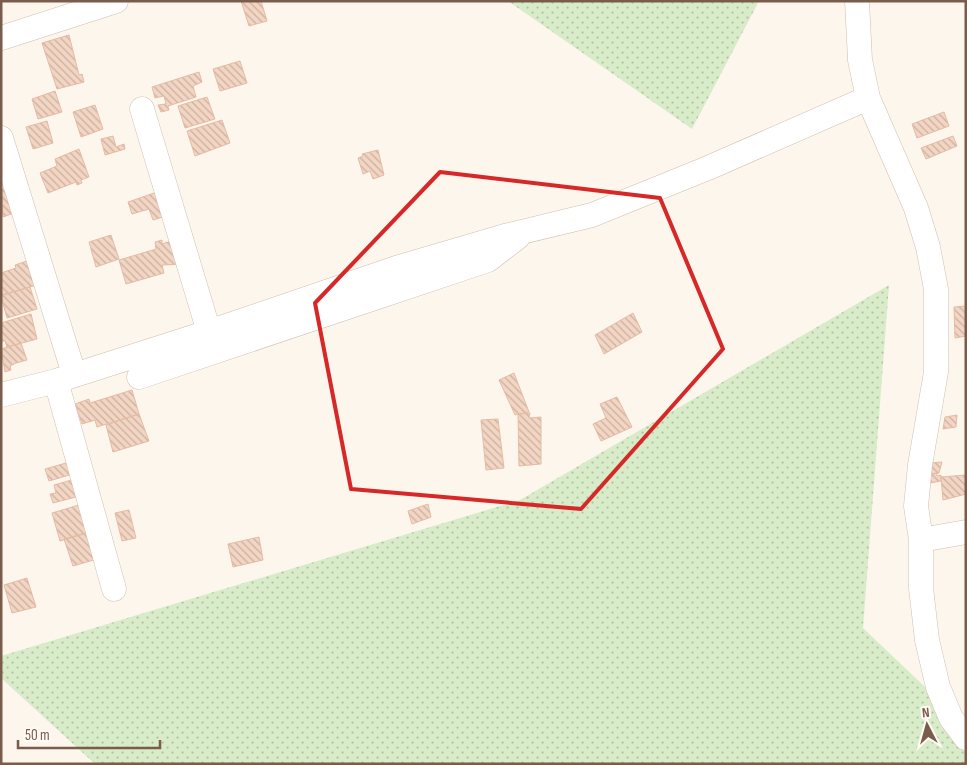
<svg xmlns="http://www.w3.org/2000/svg" width="967" height="765" font-family="'Sofia Sans Condensed',sans-serif">
<style>
.green{fill:url(#green-dots)}
.building{fill:url(#building-back-hatch);stroke:#e6bba3}
.lines{fill:none;stroke-linecap:round;stroke-linejoin:round}
.minor-casing{stroke:#d1beb0;stroke-width:25}
.minor{stroke:#fff;stroke-width:24}
.marked{fill:none;stroke:#d62828;stroke-width:4;stroke-linejoin:round}
</style>
<defs>
<pattern id="green-dots" width="8" height="8" patternUnits="userSpaceOnUse" patternTransform="scale(1.25)"><rect width="8" height="8" fill="#d8ecc9"/><path d="M2 2h.1M6 6h.1" fill="none" stroke="#b4c2a5" stroke-width="1.8" stroke-linecap="round"/></pattern>
<pattern id="building-back-hatch" width="6" height="6" patternUnits="userSpaceOnUse" patternTransform="scale(1.25)"><rect width="6" height="6" fill="#f3d5c3"/><path d="M-1 5l2 2M0 0l6 6M5-1l2 2" fill="none" stroke="#cab0a1"/></pattern>
</defs>
<rect width="100%" height="100%" fill="#fdf6ec"/>
<path class="green" d="M 508,1 L 759,1 L 692,129 Z
M 889,285 L 863,628 L 966,726 L 966,764 L 95,764 L 1,678 L 1,656 L 520,500 Z"/>
<path class="building" d="M 241,1 L 261,1 L 267,21 L 249,26 Z
M 69,35 L 79,75 L 82,74 L 84,82 L 57,89 L 42,43 Z
M 240,61 L 247,83 L 220,91 L 213,69 Z
M 199,72 L 202,82 L 193,86 L 196,97 L 168,106 L 169,110 L 161,112 L 158,105 L 166,104 L 164,96 L 155,98 L 152,87 Z
M 55,91 L 62,112 L 38,119 L 32,99 Z
M 207,97 L 215,119 L 185,128 L 178,106 Z
M 95,105 L 103,129 L 81,137 L 73,112 Z
M 944,112 L 949,126 L 917,138 L 912,124 Z
M 222,120 L 230,143 L 195,156 L 187,131 Z
M 47,121 L 53,143 L 33,149 L 26,127 Z
M 113,136 L 116,147 L 124,144 L 125,149 L 105,155 L 101,139 Z
M 953,136 L 957,146 L 926,159 L 921,148 Z
M 79,149 L 89,177 L 81,180 L 82,183 L 77,185 L 76,182 L 48,193 L 40,173 L 57,166 L 55,159 Z
M 378,150 L 384,175 L 373,179 L 370,171 L 363,174 L 358,158 L 363,156 L 362,154 Z
M 7,188 L 14,213 L 3,217 L 1,190 Z
M 157,192 L 166,216 L 153,220 L 149,209 L 132,214 L 128,202 Z
M 111,235 L 119,259 L 96,267 L 89,242 Z
M 162,240 L 162,244 L 171,241 L 183,264 L 162,265 L 164,273 L 126,284 L 119,260 L 156,249 L 155,242 Z
M 30,260 L 37,285 L 1,295 L 1,273 L 16,268 L 15,265 Z
M 30,287 L 37,309 L 7,318 L 1,296 Z
M 966,306 L 966,336 L 955,338 L 954,307 Z
M 633,313 L 642,332 L 604,354 L 595,335 Z
M 31,314 L 37,339 L 7,347 L 5,341 L 1,341 L 1,323 Z
M 21,343 L 27,360 L 16,363 L 10,366 L 11,370 L 5,372 L 1,349 Z
M 514,373 L 529,412 L 520,414 L 530,413 L 529,418 L 541,417 L 541,464 L 519,466 L 518,414 L 515,415 L 499,380 Z
M 132,390 L 139,414 L 97,427 L 95,420 L 82,424 L 75,404 L 89,399 L 90,403 Z
M 617,397 L 632,427 L 601,441 L 593,424 L 606,418 L 600,404 Z
M 139,414 L 149,441 L 113,452 L 106,425 Z
M 957,415 L 956,427 L 943,429 L 945,417 Z
M 498,419 L 504,468 L 486,470 L 481,420 Z
M 73,461 L 76,473 L 49,481 L 45,469 Z
M 942,462 L 939,473 L 926,475 L 929,463 Z
M 937,473 L 937,476 L 941,475 L 941,481 L 925,484 L 926,475 Z
M 966,475 L 966,494 L 943,500 L 941,477 Z
M 75,479 L 80,496 L 53,503 L 50,494 L 56,493 L 54,485 Z
M 89,502 L 97,530 L 60,541 L 52,513 Z
M 428,504 L 431,517 L 412,524 L 408,511 Z
M 129,510 L 136,538 L 122,541 L 115,513 Z
M 96,530 L 104,557 L 73,566 L 64,539 Z
M 259,537 L 263,560 L 233,567 L 228,544 Z
M 27,578 L 36,607 L 12,613 L 4,585 Z"/>
<g class="lines">
<defs>
<path id="minor" d="M 857,1 L 860,60 L 868,98 L 916,208 L 928,247 L 936,289 L 936,372 L 920,465 L 916,506 L 921,540 L 921,588 L 927,640 L 938,687 L 951,718 L 966,738
M 1,38 L 116,1
M 142,109 L 209,332
M 1,138 L 74,374
M 139,377 L 488,260 L 518,237
M 56,381 L 114,589
M 1,395 L 56,381 L 209,332 L 396,268 L 505,236 L 592,215 L 708,168 L 868,98
M 921,540 L 966,532"/>
</defs>
<use href="#minor" class="minor-casing"/>
<use href="#minor" class="minor"/>
</g>
<path class="marked" d="M 440,172 L 660,198 L 723,349 L 581,509 L 351,489 L 315,303 Z"/>
<rect width="967" height="765" fill="none" stroke="#7a5c4d" stroke-width="5"/>
<g transform="translate(927 725) rotate(354)" stroke="#fffaf3" stroke-width="4" paint-order="stroke">
<path d="M0-4L9 19L0 12L-9 19Z" fill="#7a5c4d"/>
<text y="-8" font-size="14" font-weight="bold" text-anchor="middle" fill="#7a5c4d">N</text>
</g>
<path d="M18 740v8h142v-8" fill="none" stroke="#7a5c4d" stroke-width="2.5"/>
<text x="25" y="740" font-size="15" fill="#7a5c4d" stroke="#fffaf3" stroke-width="4" paint-order="stroke">50 m</text>
</svg>
